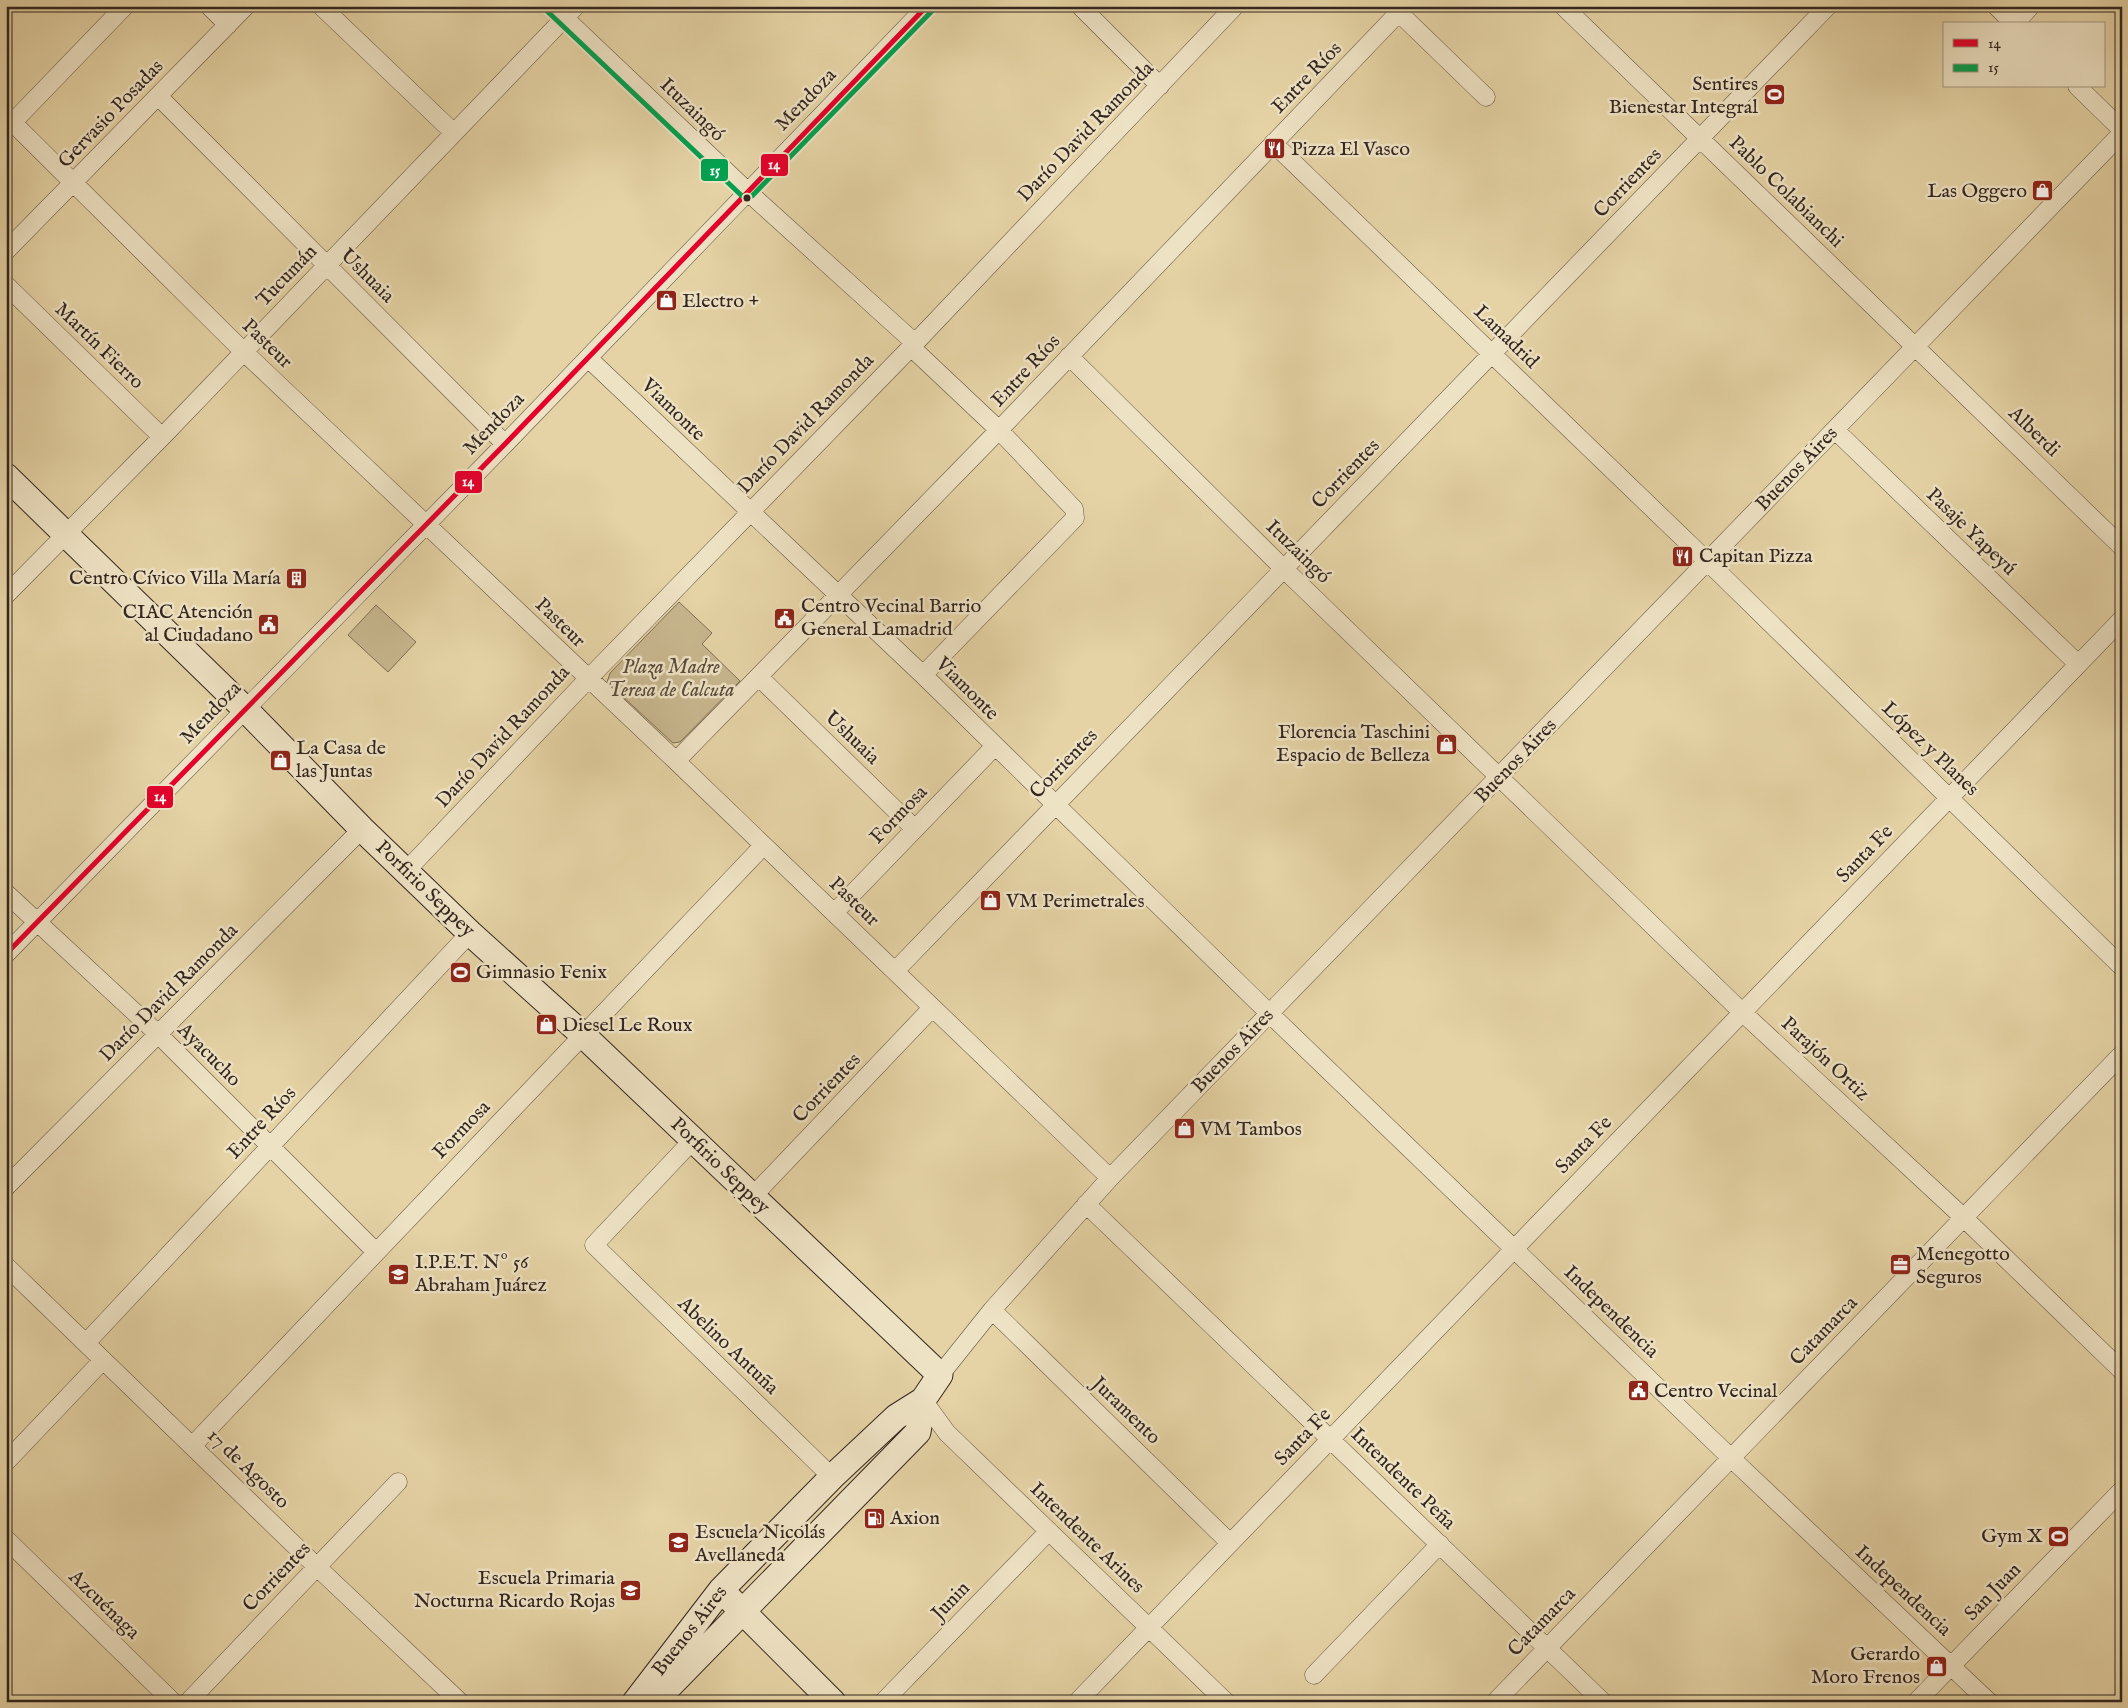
<svg xmlns="http://www.w3.org/2000/svg" width="2128" height="1708" font-family="'IM FELL English',serif">
<style>
.green{fill:#c7b68e;stroke:#7d6e57}
.lines{fill:none;stroke-linecap:round;stroke-linejoin:round}
.minor-casing{stroke:#605141;stroke-width:19}
.secondary-casing{stroke:#332620;stroke-width:27}
.minor{stroke:#eee2c4;stroke-width:18}
.secondary{stroke:#eee2c4;stroke-width:25}
.bus-1-casing{stroke:#eee2c4;stroke-width:9}
.bus-2-casing{stroke:#eee2c4;stroke-width:9}
.bus-1{stroke:#e4002b;stroke-width:5}
.bus-2{stroke:#03a04f;stroke-width:5}
.bus-dot{fill:#332620;stroke:#eee2c4;stroke-width:2}
.labels{text-anchor:middle;dominant-baseline:central;stroke-width:5;stroke-linejoin:round;paint-order:stroke}
.street-label{font-size:20px;fill:#332620;stroke:#eee2c4}
.poi-label{font-size:20px;fill:#332620;stroke:#eee2c4;text-anchor:start}
.park-label{font-size:20px;font-style:italic;fill:#584a3c;stroke:#eee2c4}
.line-badge{stroke:#eee2c4;stroke-width:2}
.badge-label{font-size:14px;text-anchor:middle;font-weight:bold;fill:#fff}
</style>
<rect width="100%" height="100%" fill="#e5d3a5"/>
<filter id="stains"><feTurbulence type="fractalNoise" baseFrequency=".004" numOctaves="4"/><feColorMatrix values="0 0 0 0 .2 0 0 0 0 .09 0 0 0 0 .02 0 0 0 .5 -.17"/></filter>
<radialGradient id="worn" r=".72"><stop offset=".6" stop-color="#630" stop-opacity="0"/><stop offset="1" stop-color="#630" stop-opacity=".3"/></radialGradient>
<path class="green" d="M 679,602 L 712,633 L 702,644 L 740,681 L 680,742 L 673,743 L 607,682 L 610,673 Z
M 376,605 L 416,642 L 388,672 L 348,635 Z"/>
<g class="lines">
<defs>
<path id="minor" d="M 209,6 L 228,25
M 321,6 L 454,133
M 552,6 L 747,191 L 915,343
M 1080,6 L 1160,86
M 1392,6 L 1486,97
M 1563,6 L 2122,547
M 1996,6 L 2014,24
M 2014,24 L 2031,6
M 2077,86 L 2122,130
M 158,96 L 505,444
M 6,116 L 244,352 L 676,761 L 1110,1178
M 13,122 L 125,6
M 1273,143 L 1708,562 L 2122,967
M 6,251 L 246,6
M 6,285 L 162,437
M 911,347 L 999,430 L 1074,509 L 1075,518 L 923,675
M 1069,356 L 1284,569 L 1742,1012 L 1963,1217 L 2122,1371
M 588,358 L 923,675 L 1269,1013 L 1731,1458 L 1989,1702
M 1835,430 L 2078,664
M 6,595 L 162,437 L 576,6
M 759,677 L 915,829
M 676,761 L 999,430 L 1405,6
M 406,871 L 588,679 L 915,343 L 1235,6
M 6,893 L 157,1033 L 376,1252
M 834,913 L 995,746
M 6,954 L 505,444 L 927,6
M 895,971 L 1828,6
M 693,1140 L 594,1245 L 832,1477
M 6,1187 L 362,829
M 752,1197 L 932,1008
M 1086,1204 L 1603,1702
M 6,1266 L 317,1567 L 460,1702
M 992,1310 L 1230,1543
M 86,1343 L 470,933
M 940,1375 L 992,1310 L 1110,1178 L 2122,133
M 923,1400 L 947,1433 L 1226,1702
M 193,1445 L 763,846
M 6,1462 L 103,1360
M 6,1539 L 173,1702
M 1314,1675 L 1440,1544
M 188,1702 L 398,1482
M 883,1702 L 1049,1531
M 1077,1702 L 2122,619
M 1495,1702 L 2122,1054
M 1916,1702 L 2122,1490"/>
<path id="secondary" d="M 6,476 L 245,709 L 362,829 L 470,933 L 583,1035 L 940,1375 L 923,1400 L 918,1432 L 654,1702
M 730,1599 L 833,1702
M 635,1702 L 721,1590 L 832,1477 L 896,1417 L 923,1400"/>
</defs>
<use href="#minor" class="minor-casing"/>
<use href="#secondary" class="secondary-casing"/>
<use href="#minor" class="minor"/>
<use href="#secondary" class="secondary"/>
<defs>
<path id="bus-1" d="M 6,954 L 505,444 L 927,6"/>
<path id="bus-2" d="M 547,11 L 742,196 L 747,198 L 752,196 L 932,11"/>
</defs>
<use href="#bus-1" class="bus-1-casing"/>
<use href="#bus-2" class="bus-2-casing"/>
<use href="#bus-1" class="bus-1"/>
<use href="#bus-2" class="bus-2"/>
</g>
<defs>
<symbol id="stadium-square" viewBox="-11 -11 22 22"><rect x="-9" y="-9" width="18" height="18" rx="4" fill="#8f2418" stroke="#eee2c4"/><path d="M0-5a6.5 5 0 1 0 0 10a6.5 5 0 1 0 0-10ZM-3.5-1.8h7v3.6h-7Z" fill="#fff"/></symbol>
<symbol id="restaurant-square" viewBox="-11 -11 22 22"><rect x="-9" y="-9" width="18" height="18" rx="4" fill="#8f2418" stroke="#eee2c4"/><path d="M-5-6h1v4h1v-4h1v4h1v-4h1v5L-1.5 .5V6h-2V.5L-5-1ZM5-6V6H3V1.5H1.5Q1.5-4 5-6Z" fill="#fff"/></symbol>
<symbol id="shop-square" viewBox="-11 -11 22 22"><rect x="-9" y="-9" width="18" height="18" rx="4" fill="#8f2418" stroke="#eee2c4"/><path d="M-5-2.5h2.3a2.7 3.5 0 0 1 5.4 0H5L5.5 6h-11ZM-1.5-2.5h3a1.5 2.3 0 0 0-3 0Z" fill="#fff"/></symbol>
<symbol id="building-square" viewBox="-11 -11 22 22"><rect x="-9" y="-9" width="18" height="18" rx="4" fill="#8f2418" stroke="#eee2c4"/><path d="M-4-6H4V6H1V3H-1V6H-4ZM-2.5-4.3h1.7v1.8h-1.7ZM.8-4.3h1.7v1.8H.8ZM-2.5-1h1.7V.8h-1.7ZM.8-1h1.7V.8H.8Z" fill="#fff"/></symbol>
<symbol id="civic-square" viewBox="-11 -11 22 22"><rect x="-9" y="-9" width="18" height="18" rx="4" fill="#8f2418" stroke="#eee2c4"/><path d="M-.6-6.5H3V-4.5H.6V-3L4-1V1h2V6H-6V1h2V-1L-.6-3ZM-1.2 2.5V6h2.4V2.5Z" fill="#fff"/></symbol>
<symbol id="office-square" viewBox="-11 -11 22 22"><rect x="-9" y="-9" width="18" height="18" rx="4" fill="#8f2418" stroke="#eee2c4"/><path d="M-6-3h4V-5.5h4V-3h4V5H-6ZM-1-4.5V-3h2v-1.5ZM-6 0V1H6V0Z" fill="#fff"/></symbol>
<symbol id="school-square" viewBox="-11 -11 22 22"><rect x="-9" y="-9" width="18" height="18" rx="4" fill="#8f2418" stroke="#eee2c4"/><path d="M0-5L7-2L0 1L-7-2ZM-4 1L0 2.5L4 1V4Q0 6-4 4Z" fill="#fff"/></symbol>
<symbol id="fuel-square" viewBox="-11 -11 22 22"><rect x="-9" y="-9" width="18" height="18" rx="4" fill="#8f2418" stroke="#eee2c4"/><path d="M-5.5-6h7V0h2V4h1.3V-2.5L3-4.5l.8-.8L6-3V5H2.5V1h-1V6h-7ZM-4.2-4.7v3.2H.2V-4.7Z" fill="#fff"/></symbol>
</defs>
<g fill-rule="evenodd">
<use href="#stadium-square" x="1762" y="82" width="25" height="25"/>
<use href="#restaurant-square" x="1262" y="136" width="25" height="25"/>
<use href="#shop-square" x="2030" y="178" width="25" height="25"/>
<use href="#shop-square" x="654" y="288" width="25" height="25"/>
<use href="#restaurant-square" x="1670" y="544" width="25" height="25"/>
<use href="#building-square" x="284" y="566" width="25" height="25"/>
<use href="#civic-square" x="772" y="606" width="25" height="25"/>
<use href="#civic-square" x="256" y="612" width="25" height="25"/>
<use href="#shop-square" x="1434" y="732" width="25" height="25"/>
<use href="#shop-square" x="268" y="748" width="25" height="25"/>
<use href="#shop-square" x="978" y="888" width="25" height="25"/>
<use href="#stadium-square" x="448" y="960" width="25" height="25"/>
<use href="#shop-square" x="534" y="1012" width="25" height="25"/>
<use href="#shop-square" x="1172" y="1116" width="25" height="25"/>
<use href="#office-square" x="1888" y="1252" width="25" height="25"/>
<use href="#school-square" x="386" y="1262" width="25" height="25"/>
<use href="#civic-square" x="1626" y="1378" width="25" height="25"/>
<use href="#fuel-square" x="862" y="1506" width="25" height="25"/>
<use href="#stadium-square" x="2046" y="1524" width="25" height="25"/>
<use href="#school-square" x="666" y="1530" width="25" height="25"/>
<use href="#school-square" x="618" y="1578" width="25" height="25"/>
<use href="#shop-square" x="1924" y="1654" width="25" height="25"/>
</g>
<circle class="bus-dot" cx="747" cy="198" r="4.5"/>
<g class="labels">
<g class="street-label">
<text transform="translate(1307 78) rotate(-46)">Entre Ríos</text>
<text transform="translate(806 100) rotate(-46)">Mendoza</text>
<text transform="translate(692 110) rotate(44)">Ituzaingó</text>
<text transform="translate(111 114) rotate(-46)">Gervasio Posadas</text>
<text transform="translate(1086 132) rotate(-46)">Darío David Ramonda</text>
<text transform="translate(1628 183) rotate(-46)">Corrientes</text>
<text transform="translate(1786 192) rotate(44)">Pablo Colabianchi</text>
<text transform="translate(287 276) rotate(-46)">Tucumán</text>
<text transform="translate(367 276) rotate(45)">Ushuaia</text>
<text transform="translate(1506 337) rotate(44)">Lamadrid</text>
<text transform="translate(267 344) rotate(44)">Pasteur</text>
<text transform="translate(99 346) rotate(44)">Martín Fierro</text>
<text transform="translate(1026 371) rotate(-47)">Entre Ríos</text>
<text transform="translate(673 410) rotate(44)">Viamonte</text>
<text transform="translate(494 424) rotate(-46)">Mendoza</text>
<text transform="translate(806 424) rotate(-46)">Darío David Ramonda</text>
<text transform="translate(2034 432) rotate(44)">Alberdi</text>
<text transform="translate(1797 469) rotate(-46)">Buenos Aires</text>
<text transform="translate(1346 474) rotate(-46)">Corrientes</text>
<text transform="translate(1971 532) rotate(44)">Pasaje Yapeyú</text>
<text transform="translate(1298 552) rotate(44)">Ituzaingó</text>
<text transform="translate(560 623) rotate(44)">Pasteur</text>
<text transform="translate(967 689) rotate(45)">Viamonte</text>
<text transform="translate(211 713) rotate(-46)">Mendoza</text>
<text transform="translate(503 737) rotate(-47)">Darío David Ramonda</text>
<text transform="translate(852 738) rotate(44)">Ushuaia</text>
<text transform="translate(1930 749) rotate(44)">López y Planes</text>
<text transform="translate(1516 761) rotate(-46)">Buenos Aires</text>
<text transform="translate(1064 764) rotate(-46)">Corrientes</text>
<text transform="translate(899 815) rotate(-46)">Formosa</text>
<text transform="translate(1865 854) rotate(-46)">Santa Fe</text>
<text transform="translate(425 889) rotate(44)">Porfirio Seppey</text>
<text transform="translate(854 902) rotate(44)">Pasteur</text>
<text transform="translate(169 993) rotate(-45)">Darío David Ramonda</text>
<text transform="translate(1233 1051) rotate(-46)">Buenos Aires</text>
<text transform="translate(209 1055) rotate(45)">Ayacucho</text>
<text transform="translate(1825 1059) rotate(43)">Parajón Ortiz</text>
<text transform="translate(827 1088) rotate(-46)">Corrientes</text>
<text transform="translate(262 1123) rotate(-47)">Entre Ríos</text>
<text transform="translate(462 1130) rotate(-46)">Formosa</text>
<text transform="translate(1584 1145) rotate(-46)">Santa Fe</text>
<text transform="translate(720 1166) rotate(44)">Porfirio Seppey</text>
<text transform="translate(1611 1312) rotate(44)">Independencia</text>
<text transform="translate(1824 1331) rotate(-46)">Catamarca</text>
<text transform="translate(728 1346) rotate(44)">Abelino Antuña</text>
<text transform="translate(1126 1411) rotate(44)">Juramento</text>
<text transform="translate(1303 1437) rotate(-46)">Santa Fe</text>
<text transform="translate(248 1469) rotate(44)">17 de Agosto</text>
<text transform="translate(1403 1479) rotate(44)">Intendente Peña</text>
<text transform="translate(1087 1538) rotate(44)">Intendente Arines</text>
<text transform="translate(277 1577) rotate(-46)">Corrientes</text>
<text transform="translate(1903 1591) rotate(43)">Independencia</text>
<text transform="translate(1993 1592) rotate(-46)">San Juan</text>
<text transform="translate(951 1601) rotate(-46)">Junin</text>
<text transform="translate(104 1605) rotate(44)">Azcuénaga</text>
<text transform="translate(1542 1622) rotate(-46)">Catamarca</text>
<text transform="translate(690 1631) rotate(-52)">Buenos Aires</text>
</g>
<g class="poi-label">
<text x="1758" y="84" text-anchor="end">Sentires<tspan x="1758" dy="23">Bienestar Integral</tspan></text>
<text x="1291" y="149">Pizza El Vasco</text>
<text x="2027" y="191" text-anchor="end">Las Oggero</text>
<text x="682" y="301">Electro +</text>
<text x="1699" y="556">Capitan Pizza</text>
<text x="281" y="578" text-anchor="end">Centro Cívico Villa María</text>
<text x="801" y="606">Centro Vecinal Barrio<tspan x="801" dy="23">General Lamadrid</tspan></text>
<text x="253" y="612" text-anchor="end">CIAC Atención<tspan x="253" dy="23">al Ciudadano</tspan></text>
<text x="1430" y="732" text-anchor="end">Florencia Taschini<tspan x="1430" dy="23">Espacio de Belleza</tspan></text>
<text x="296" y="748">La Casa de<tspan x="296" dy="23">las Juntas</tspan></text>
<text x="1006" y="901">VM Perimetrales</text>
<text x="476" y="972">Gimnasio Fenix</text>
<text x="562" y="1025">Diesel Le Roux</text>
<text x="1200" y="1129">VM Tambos</text>
<text x="1916" y="1254">Menegotto<tspan x="1916" dy="23">Seguros</tspan></text>
<text x="415" y="1262">I.P.E.T. Nº 56<tspan x="415" dy="23">Abraham Juárez</tspan></text>
<text x="1654" y="1391">Centro Vecinal</text>
<text x="890" y="1518">Axion</text>
<text x="695" y="1532">Escuela Nicolás<tspan x="695" dy="23">Avellaneda</tspan></text>
<text x="2043" y="1536" text-anchor="end">Gym X</text>
<text x="615" y="1578" text-anchor="end">Escuela Primaria<tspan x="615" dy="23">Nocturna Ricardo Rojas</tspan></text>
<text x="1920" y="1654" text-anchor="end">Gerardo<tspan x="1920" dy="23">Moro Frenos</tspan></text>
</g>
<g class="park-label">
<text x="671" y="667">Plaza Madre<tspan x="671" dy="23">Teresa de Calcuta</tspan></text>
</g>
</g>
<g class="line-badge">
<rect x="760" y="153" width="29" height="24" rx="5" fill="#e4002b"/>
<rect x="700" y="158" width="29" height="24" rx="5" fill="#03a04f"/>
<rect x="454" y="470" width="29" height="24" rx="5" fill="#e4002b"/>
<rect x="146" y="785" width="28" height="24" rx="5" fill="#e4002b"/>
</g>
<g class="badge-label">
<text x="774" y="169">14</text>
<text x="715" y="175">15</text>
<text x="468" y="486">14</text>
<text x="160" y="801">14</text>
</g>
<rect width="2128" height="1708" fill="none" stroke="#e5d3a5" stroke-width="25"/>
<rect x="8" y="8" width="2113" height="1693" fill="none" stroke="#332620" stroke-width="2.5"/>
<rect x="12" y="12" width="2103" height="1683" fill="none" stroke="#332620"/>
<rect x="1943" y="22" width="162" height="65" fill="#eee2c4" stroke="#a39782"/>
<rect x="1953" y="39" width="25" height="8" fill="#e4002b" stroke="#a39782"/>
<text x="1988" y="48" font-size="15" fill="#332620">14</text>
<rect x="1953" y="64" width="25" height="8" fill="#03a04f" stroke="#a39782"/>
<text x="1988" y="72" font-size="15" fill="#332620">15</text>
<rect width="100%" height="100%" filter="url(#stains)"/>
<rect width="100%" height="100%" fill="url(#worn)"/>
</svg>
